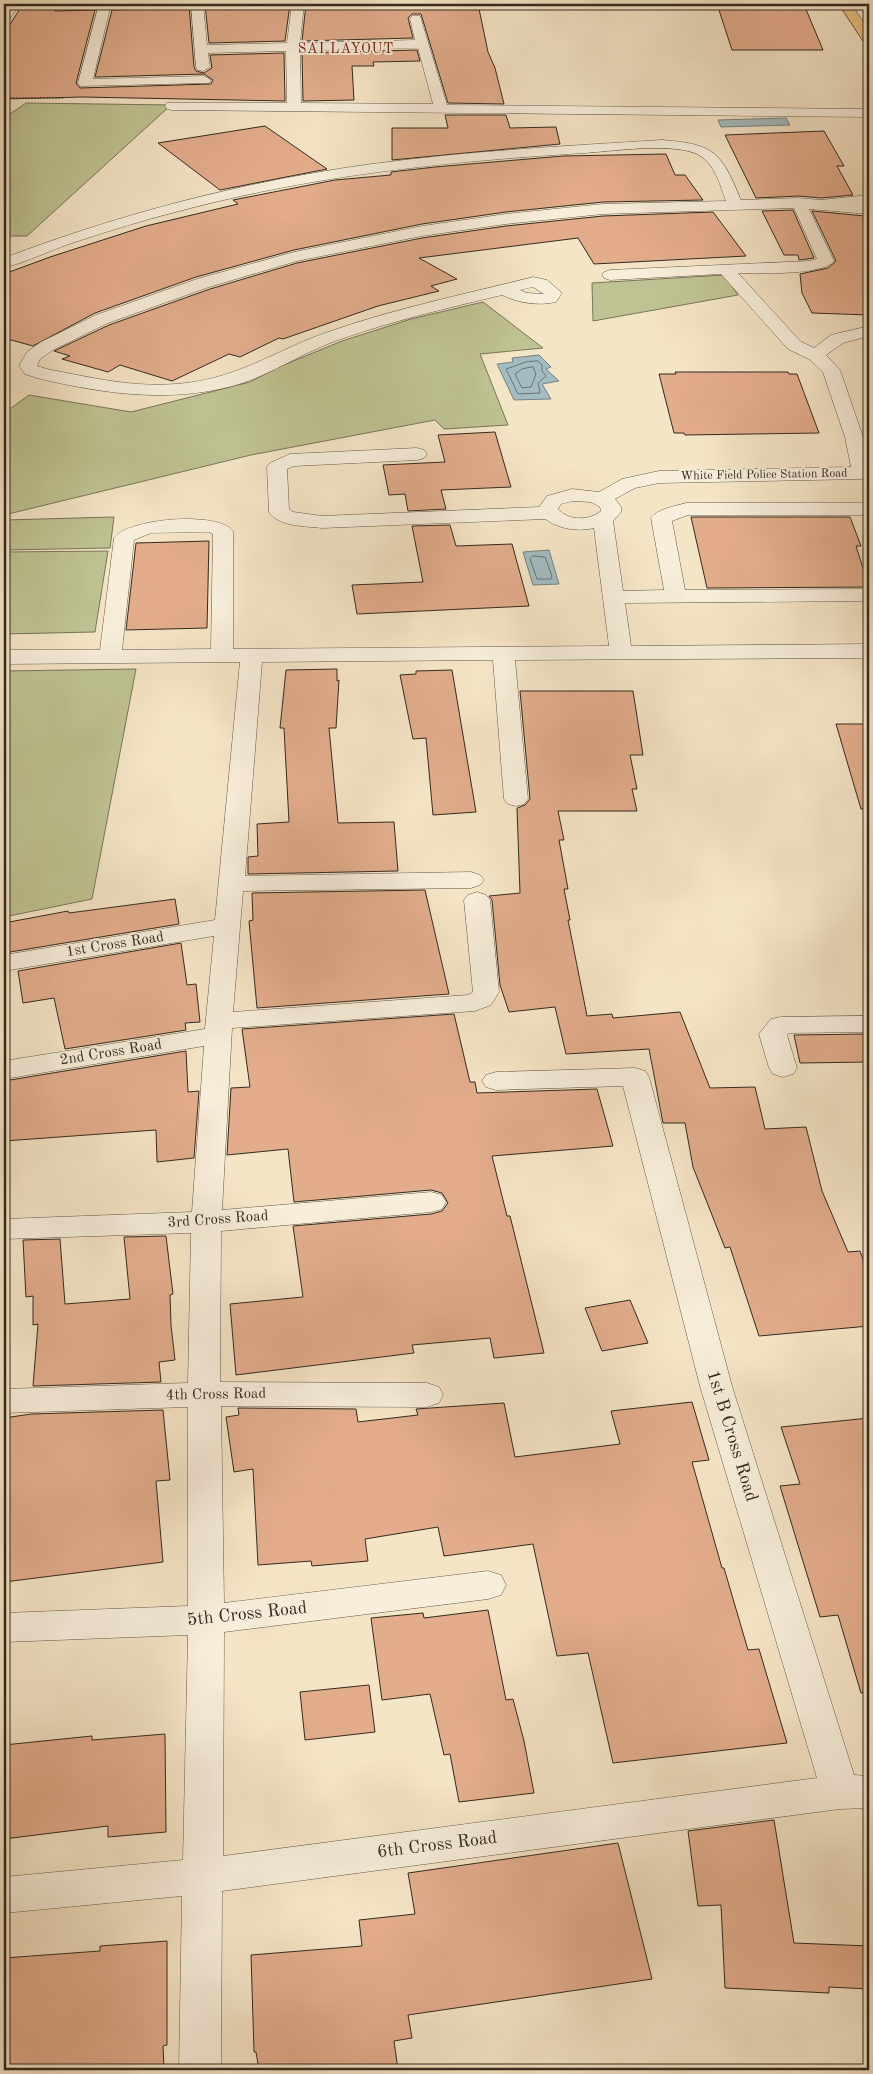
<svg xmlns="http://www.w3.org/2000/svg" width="873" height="2074" font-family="'Old Standard TT',serif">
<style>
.green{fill:#bfc393;stroke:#78765a}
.water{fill:#a3bcc1;stroke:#768281}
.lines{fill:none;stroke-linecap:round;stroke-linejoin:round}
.shore{stroke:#6a7370;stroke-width:1}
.building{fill:#e3ad8c;stroke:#322a20}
.minor-casing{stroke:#63594a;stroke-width:1}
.major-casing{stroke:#322a20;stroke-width:1}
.path{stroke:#322a20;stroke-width:2;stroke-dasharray:0.5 1;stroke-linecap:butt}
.minor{fill:#f8eedb;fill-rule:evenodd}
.major{fill:#eac284;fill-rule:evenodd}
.labels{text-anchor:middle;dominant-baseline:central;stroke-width:4;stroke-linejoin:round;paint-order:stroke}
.far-street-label{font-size:12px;fill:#322a20;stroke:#f8eedb}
.far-neighbourhood-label{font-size:14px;letter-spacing:1px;fill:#7a1f14;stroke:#f8eedb}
.street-label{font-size:15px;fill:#322a20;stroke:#f8eedb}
.near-street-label{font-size:18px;fill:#322a20;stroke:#f8eedb}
</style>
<rect width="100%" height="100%" fill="#f5e5c7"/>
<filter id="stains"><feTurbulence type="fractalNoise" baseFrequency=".004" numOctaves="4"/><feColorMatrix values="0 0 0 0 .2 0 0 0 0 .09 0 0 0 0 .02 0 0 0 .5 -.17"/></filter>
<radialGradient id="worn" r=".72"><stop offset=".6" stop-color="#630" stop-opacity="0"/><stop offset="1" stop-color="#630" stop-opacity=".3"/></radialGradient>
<path class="green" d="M 26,103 L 171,105 L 27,236 L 4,236 L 4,118 Z
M 724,275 L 738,295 L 593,321 L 592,283 Z
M 483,302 L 543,348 L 480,354 L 508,425 L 444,429 L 435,420 L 251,455 L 4,515 L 4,413 L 29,395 L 131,412 L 250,382 L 279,367 L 342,341 L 411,319 Z
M 114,517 L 110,548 L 4,550 L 4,520 Z
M 108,551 L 95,632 L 4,634 L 4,552 Z
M 136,669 L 92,899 L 4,917 L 4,671 Z"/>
<path class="water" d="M 786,118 L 790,125 L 721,127 L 718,120 Z
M 539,355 L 551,367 L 546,369 L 559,381 L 542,384 L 551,399 L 514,400 L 497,364 L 513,362 L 512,358 Z
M 549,550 L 559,584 L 533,585 L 523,552 Z"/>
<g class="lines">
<path class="shore" d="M 538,361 L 542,365 L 542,371 L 546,376 L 538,383 L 540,393 L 518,394 L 506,369 L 526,362 Z
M 533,367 L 536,374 L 531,387 L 522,388 L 515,374 L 522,369 Z
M 533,556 L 545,557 L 552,576 L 551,579 L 537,579 L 530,559 Z"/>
</g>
<path class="building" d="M 23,4 L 59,4 L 55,11 L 95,10 L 76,83 L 80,88 L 211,84 L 213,80 L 204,74 L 95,77 L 112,10 L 152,9 L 152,6 L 189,5 L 194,67 L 196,71 L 204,73 L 212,68 L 210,55 L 284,53 L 285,101 L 82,97 L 4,99 L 4,34 Z
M 205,4 L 290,4 L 285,41 L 209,43 Z
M 306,4 L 478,4 L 488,52 L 495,68 L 504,104 L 448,103 L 421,14 L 412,14 L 408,18 L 413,38 L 302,41 Z
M 718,7 L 805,7 L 823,50 L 732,50 Z
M 417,50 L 420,61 L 373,62 L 374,66 L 352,66 L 354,100 L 303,101 L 302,53 Z
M 445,115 L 506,115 L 510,128 L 556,127 L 560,144 L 392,160 L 392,128 L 448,128 Z
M 265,126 L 327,169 L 220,190 L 158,143 Z
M 824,131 L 844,166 L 837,166 L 853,195 L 821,198 L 799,196 L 756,198 L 725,135 Z
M 666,154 L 675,175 L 685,175 L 703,200 L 603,202 L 506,212 L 422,224 L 294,250 L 196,277 L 95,313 L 33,346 L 4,338 L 4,274 L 50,257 L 146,226 L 238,204 L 233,200 L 335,180 L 391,175 L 391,172 L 435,167 L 563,156 Z
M 793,210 L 814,258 L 799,260 L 798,255 L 784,255 L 762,211 Z
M 812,211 L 865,216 L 869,223 L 869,315 L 812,313 L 802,293 L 800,274 L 828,268 L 836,261 Z
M 713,212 L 746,256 L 594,264 L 578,238 L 419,258 L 457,279 L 431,286 L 439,291 L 378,306 L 283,339 L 279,338 L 240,357 L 229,354 L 172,381 L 120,365 L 108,372 L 62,359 L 70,356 L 54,351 L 109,325 L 210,289 L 297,263 L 422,238 L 506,226 L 603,216 Z
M 675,372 L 788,372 L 789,374 L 797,374 L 819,433 L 685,435 L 684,433 L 674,433 L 659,374 L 676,374 Z
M 495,432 L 511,487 L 441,490 L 446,509 L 408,511 L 405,494 L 389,495 L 383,465 L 445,462 L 438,435 Z
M 691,517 L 850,517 L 861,546 L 856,546 L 869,587 L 707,588 Z
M 450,525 L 456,546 L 512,544 L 529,606 L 357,614 L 352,585 L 423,582 L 412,526 Z
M 209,541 L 207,628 L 126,630 L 136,543 Z
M 337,669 L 337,681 L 339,680 L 336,728 L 329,728 L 338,823 L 394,822 L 398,871 L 248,874 L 248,857 L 258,856 L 257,824 L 289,822 L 284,728 L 280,728 L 286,670 Z
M 452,670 L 476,812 L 433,815 L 426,738 L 413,739 L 400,675 L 416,674 L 416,671 Z
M 520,691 L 633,691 L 643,755 L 630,755 L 637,789 L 632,789 L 637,811 L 558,811 L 564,840 L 559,840 L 568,889 L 564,889 L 570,920 L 568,920 L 587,1016 L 612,1014 L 613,1018 L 680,1012 L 710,1088 L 755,1087 L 765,1129 L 806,1127 L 822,1191 L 848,1252 L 860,1251 L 869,1276 L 869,1326 L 759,1336 L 730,1247 L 725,1248 L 693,1167 L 685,1123 L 663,1123 L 649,1049 L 566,1054 L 555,1007 L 509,1012 L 500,985 L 492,900 L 489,896 L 520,893 L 517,808 L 525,805 L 530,799 Z
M 836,724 L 869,724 L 869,808 L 861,809 Z
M 425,890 L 449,994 L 257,1008 L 249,921 L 253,920 L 252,893 Z
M 175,899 L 179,924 L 4,953 L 4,923 L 68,911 L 69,913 Z
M 181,943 L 187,985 L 196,984 L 200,1022 L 185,1023 L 186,1030 L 65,1049 L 54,998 L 23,1003 L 18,971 Z
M 454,1014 L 470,1082 L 475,1082 L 477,1093 L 597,1089 L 613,1146 L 492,1156 L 507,1216 L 510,1216 L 544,1353 L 494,1358 L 490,1338 L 412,1345 L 414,1353 L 236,1375 L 230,1304 L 303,1297 L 293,1226 L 431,1214 L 442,1211 L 448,1203 L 442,1193 L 431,1190 L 294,1202 L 288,1149 L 227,1155 L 231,1088 L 250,1087 L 242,1029 Z
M 869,1034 L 869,1062 L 800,1063 L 794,1035 Z
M 186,1051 L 188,1092 L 199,1091 L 194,1158 L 157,1162 L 156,1130 L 4,1141 L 4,1081 Z
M 166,1236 L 173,1294 L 170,1295 L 171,1325 L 175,1360 L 159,1362 L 161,1382 L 33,1386 L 38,1324 L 33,1325 L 33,1296 L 26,1297 L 23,1240 L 60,1239 L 65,1304 L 130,1299 L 124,1237 Z
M 630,1300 L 648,1343 L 602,1351 L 585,1308 Z
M 692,1402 L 709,1460 L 692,1462 L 722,1568 L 724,1568 L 748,1650 L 759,1649 L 787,1743 L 613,1763 L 588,1653 L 557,1656 L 533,1544 L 444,1556 L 438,1527 L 365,1539 L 368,1561 L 312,1566 L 311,1561 L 258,1565 L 253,1469 L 234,1472 L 226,1417 L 239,1415 L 238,1408 L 356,1409 L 358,1422 L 418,1415 L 416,1409 L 504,1403 L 515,1457 L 620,1444 L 611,1411 Z
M 163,1410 L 170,1480 L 156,1481 L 163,1562 L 4,1582 L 4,1418 L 31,1414 Z
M 869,1418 L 869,1692 L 861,1693 L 838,1615 L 820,1617 L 780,1486 L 800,1484 L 781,1427 Z
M 488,1610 L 506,1700 L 513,1699 L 524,1741 L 534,1793 L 459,1802 L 450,1754 L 444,1755 L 430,1694 L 382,1700 L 371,1618 L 423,1613 L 424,1618 Z
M 369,1685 L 375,1732 L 305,1740 L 300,1692 Z
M 165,1734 L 166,1832 L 108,1837 L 108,1826 L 4,1839 L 4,1745 L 92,1736 L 92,1740 Z
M 774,1820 L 794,1943 L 869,1946 L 869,1989 L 829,1987 L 829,1993 L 725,1988 L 721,1905 L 698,1906 L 688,1831 Z
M 618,1843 L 652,1979 L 408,2015 L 412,2038 L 394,2041 L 398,2070 L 259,2070 L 256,2052 L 254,2052 L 251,1955 L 362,1946 L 359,1920 L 415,1914 L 408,1873 Z
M 167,1941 L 167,2045 L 163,2046 L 164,2070 L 4,2070 L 4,1958 L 100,1951 L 100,1946 Z"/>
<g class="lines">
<defs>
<path id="minor" d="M 8,4 L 20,4 L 8,21 L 4,22 L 4,9 Z
M 99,4 L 111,4 L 93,79 L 204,76 L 211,80 L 209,83 L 80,86 L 78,83 Z
M 191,4 L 203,4 L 207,45 L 287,43 L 292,4 L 304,4 L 300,43 L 415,40 L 410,19 L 412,16 L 420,16 L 447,105 L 869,109 L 869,117 L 172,110 L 167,109 L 165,106 L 167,103 L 287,103 L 286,51 L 208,53 L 210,67 L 203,71 L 198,70 L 196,67 ZM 418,48 L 433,104 L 301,103 L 300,51 Z
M 662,140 C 715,144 721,152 741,200 L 799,198 L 821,200 L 869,195 L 869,214 L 809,209 L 834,261 C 824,276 757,273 738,273 L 800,341 L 814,348 L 831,335 L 869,326 L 869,336 L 843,343 L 826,355 L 840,370 L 863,437 L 869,463 L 869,476 L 862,479 L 659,483 L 635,488 L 615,499 L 621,507 L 621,512 L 613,521 L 623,591 L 664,590 L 651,518 C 657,509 676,506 686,503 L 869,503 L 869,515 L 688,515 L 672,521 L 685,590 L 869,589 L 869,601 L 625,603 L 631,646 L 869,644 L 869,658 L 515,660 L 528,799 L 524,804 L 516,806 L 508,804 L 504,799 L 493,660 L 262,662 L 245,876 L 471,872 L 480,875 L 484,880 L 480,885 L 471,888 L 243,891 L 233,1012 L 468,995 L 473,992 L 464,900 L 468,895 L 477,892 L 486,895 L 490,900 L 499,992 L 491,1005 L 475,1011 L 232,1028 L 222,1210 L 431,1192 L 442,1195 L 446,1202 L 442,1209 L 431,1212 L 221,1231 L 220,1382 L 427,1383 L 439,1387 L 443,1395 L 439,1403 L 427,1407 L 221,1406 L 224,1603 L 488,1571 L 501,1575 L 506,1585 L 501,1595 L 488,1599 L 224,1632 L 223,1856 L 817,1778 L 700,1386 L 623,1086 L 496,1090 L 486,1087 L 482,1081 L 486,1075 L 496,1072 L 635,1068 L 645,1071 L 649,1077 L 732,1386 L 854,1775 L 869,1776 L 869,1808 L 840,1809 L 222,1891 L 221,2070 L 179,2070 L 182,1896 L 4,1913 L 4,1877 L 183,1860 L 188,1635 L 4,1642 L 4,1613 L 188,1606 L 188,1407 L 4,1413 L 4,1389 L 188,1383 L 191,1233 L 4,1239 L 4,1219 L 192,1212 L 204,1046 L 4,1079 L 4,1061 L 205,1029 L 214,936 L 4,971 L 4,955 L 215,920 L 240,662 L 4,664 L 4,650 L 100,650 L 114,538 C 128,518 219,511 233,531 L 233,649 L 609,646 L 594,528 C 578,532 559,529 545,519 L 322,528 C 306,526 279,527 269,512 L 267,467 L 270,463 L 290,454 L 417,448 L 424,450 L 427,454 L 424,458 L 417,460 L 294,466 L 287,469 L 289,509 L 293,512 L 322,516 L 539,507 L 547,496 L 572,489 L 599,492 L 622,479 L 659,471 L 851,467 L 845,437 L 823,372 L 809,359 L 788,349 L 721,274 L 610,280 L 604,278 L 602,275 L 604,272 L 610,270 L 809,261 L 817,259 L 794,208 L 603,214 L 506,224 L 422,236 L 297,261 L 209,287 L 108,323 L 53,350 L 40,359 L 37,366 L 47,369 C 93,378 138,389 186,383 C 241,377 280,348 331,331 C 397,308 466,294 533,277 L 547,280 L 562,293 L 556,302 C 537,306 519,303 502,295 C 447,308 392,321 338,340 C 310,350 284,366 256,378 C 186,406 107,395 37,378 L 25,374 L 19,366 L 27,352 L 41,342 L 96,315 L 197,279 L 294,252 L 422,226 L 506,214 L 603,204 L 726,201 C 720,185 715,164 699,155 C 675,142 613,151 585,153 C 451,161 317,175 187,209 C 147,219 108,231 69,244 C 47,252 26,262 4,268 L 4,258 C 123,213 246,181 372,164 C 469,151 565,146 662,140 ZM 533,287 L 544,294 L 527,293 L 520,290 ZM 573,501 L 591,502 L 600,507 L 601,511 C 589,521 569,521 558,509 L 561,504 ZM 209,532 L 213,534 L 211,649 L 122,650 L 134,540 L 151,533 Z
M 869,1016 L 869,1032 L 789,1033 L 787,1035 L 797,1068 L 793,1074 L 783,1077 L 773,1074 L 769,1068 L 759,1034 L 771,1019 L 781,1017 Z"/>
<path id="major" d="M 839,4 L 851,4 L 869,30 L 869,43 L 864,42 Z"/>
</defs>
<use href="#minor" class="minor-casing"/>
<use href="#major" class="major-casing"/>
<path class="path" d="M 4,98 L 64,98"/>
<use href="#minor" class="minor"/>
<use href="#major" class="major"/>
</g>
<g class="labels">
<g class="far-street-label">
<text transform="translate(764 475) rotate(-1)">White Field Police Station Road</text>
</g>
<g class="far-neighbourhood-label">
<text x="346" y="49">SAI LAYOUT</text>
</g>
<g class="street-label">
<text transform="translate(115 945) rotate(-9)">1st Cross Road</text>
<text transform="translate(111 1053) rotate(-9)">2nd Cross Road</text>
<text transform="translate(218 1220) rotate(-4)">3rd Cross Road</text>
<text transform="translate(216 1395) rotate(-1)">4th Cross Road</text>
</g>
<g class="near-street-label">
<text transform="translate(732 1436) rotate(73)">1st B Cross Road</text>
<text transform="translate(247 1614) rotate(-6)">5th Cross Road</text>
<text transform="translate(437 1845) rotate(-7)">6th Cross Road</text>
</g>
</g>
<rect width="873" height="2074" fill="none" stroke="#f5e5c7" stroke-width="20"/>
<rect x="5" y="5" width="863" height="2064" fill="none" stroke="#322a20" stroke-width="2.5"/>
<rect x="10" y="10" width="853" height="2054" fill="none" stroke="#322a20"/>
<rect width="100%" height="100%" filter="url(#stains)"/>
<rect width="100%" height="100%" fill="url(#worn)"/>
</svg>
